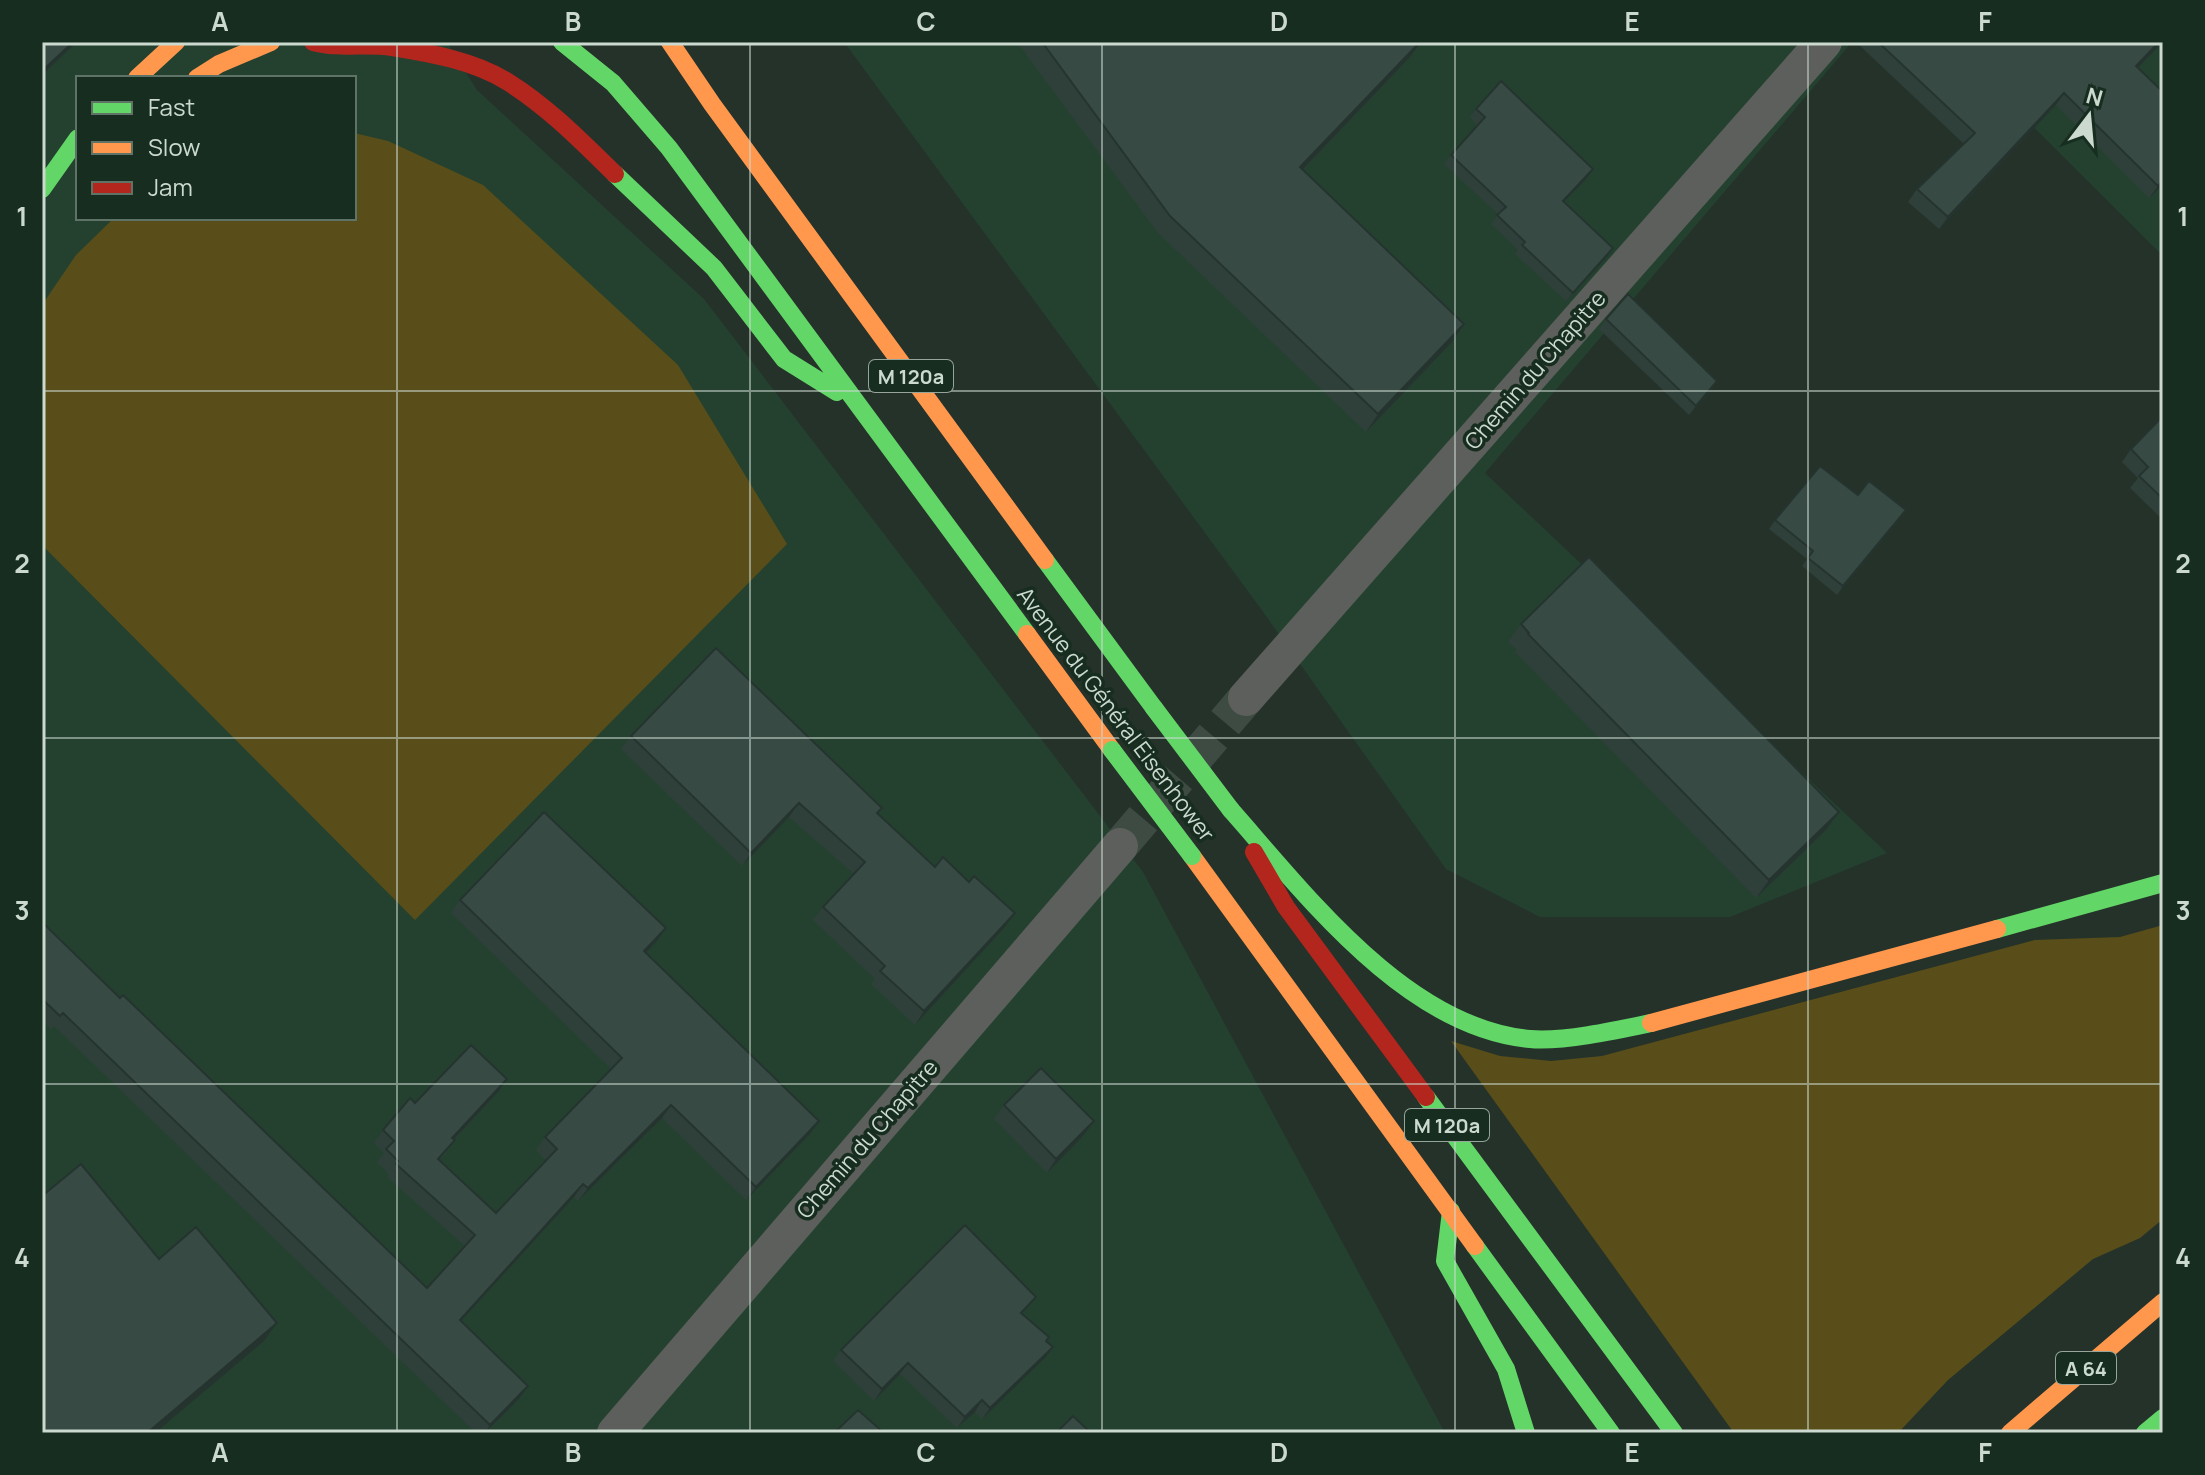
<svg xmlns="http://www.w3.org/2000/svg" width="2205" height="1475" font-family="Manrope,sans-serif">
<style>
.built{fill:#244130;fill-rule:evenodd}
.green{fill:#594e19}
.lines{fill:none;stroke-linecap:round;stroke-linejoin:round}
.street-tunnel{stroke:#3e4b43;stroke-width:36;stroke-dasharray:36 18;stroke-linecap:butt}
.street{stroke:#5c5f5b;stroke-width:36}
.fast{stroke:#63d668;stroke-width:18}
.slow{stroke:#ff974d;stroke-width:18}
.jam{stroke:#b3261e;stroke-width:18}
.fast-bridge{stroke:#63d668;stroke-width:18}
.wall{fill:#2f403a}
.shaded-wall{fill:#263430}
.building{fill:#374a44;stroke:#263430;stroke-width:2}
.grid{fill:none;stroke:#cbd9cf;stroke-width:2;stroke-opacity:0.55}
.labels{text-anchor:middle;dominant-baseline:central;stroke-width:7;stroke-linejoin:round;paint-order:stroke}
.shield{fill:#162d1f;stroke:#95a59a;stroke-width:2}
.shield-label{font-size:20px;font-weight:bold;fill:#cbd9cf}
.street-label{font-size:22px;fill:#cbd9cf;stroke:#162d1f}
.neatline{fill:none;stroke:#cbd9cf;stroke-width:3}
.grid-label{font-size:26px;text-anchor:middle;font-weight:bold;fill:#cbd9cf}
</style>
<rect width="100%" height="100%" fill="#25322a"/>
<path class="built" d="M 42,42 L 447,42 L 477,90 L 704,299 L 1143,872 L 1445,1433 L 42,1433 ZM 78,78 L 354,78 L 354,218 L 78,218 Z
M 844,42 L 1852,42 L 1485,473 L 1887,853 L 1730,917 L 1540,917 L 1446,869 L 1261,609 Z
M 1948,42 L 2163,42 L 2163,256 Z"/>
<path class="green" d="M 354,133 L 388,141 L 483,185 L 678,365 L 787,544 L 415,920 L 42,545 L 42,305 L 76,255 L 114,218 L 354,218 Z
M 2163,925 L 2163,1219 L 2140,1238 L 2093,1259 L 1948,1380 L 1898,1433 L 1734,1433 L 1451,1041 L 1500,1056 L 1551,1061 L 1602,1056 L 2035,940 L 2120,937 Z"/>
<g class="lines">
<path class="street-tunnel" d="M 1120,846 L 1246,698"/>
<path class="street" d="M 1246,698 L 1824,42
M 615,1433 L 1120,846"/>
<path class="fast" d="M 562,42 L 613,83 L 669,148 L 1027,634
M 615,174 L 714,268 L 784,359 L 837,392
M 42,189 L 78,138
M 1045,560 L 1154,708
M 1231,810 C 1307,896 1407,1028 1530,1039 C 1563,1042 1618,1030 1651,1023
M 1997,929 L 2163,883
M 1426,1097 L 1674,1433
M 1451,1211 L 1445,1261 L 1506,1369 L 1526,1433
M 1475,1246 L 1611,1433
M 2145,1433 L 2163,1418"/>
<path class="slow" d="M 670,42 L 712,104 L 1045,560
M 137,78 L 176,42
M 197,78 L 219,64 L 271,42
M 1027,634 L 1112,750
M 1192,856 L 1475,1246
M 1651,1023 L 1997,929
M 2010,1433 L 2163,1302"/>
<path class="jam" d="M 313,42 C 339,49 366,43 392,47 C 430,53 475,61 508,82 C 548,107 581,141 615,174
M 1254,852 L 1286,907 L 1426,1097"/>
<path class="fast-bridge" d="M 1154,708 L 1231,810
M 1112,750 L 1192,856"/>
</g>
<path class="wall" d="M 1017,42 L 1421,42 L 1410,57 L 1303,170 L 1452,342 L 1366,432 L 1158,233 Z
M 1856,42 L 2163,42 L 2138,68 L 2163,92 L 2163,185 L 2149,198 L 2056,105 L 1939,229 L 1908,202 L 1917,189 L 1964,144 Z
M 1476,109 L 1587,178 L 1564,202 L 1613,248 L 1607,257 L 1566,301 L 1515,254 L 1518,250 L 1491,224 L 1498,214 L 1444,164 L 1477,125 L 1470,117 Z
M 1606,319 L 1711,391 L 1689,415 L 1599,329 Z
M 2163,416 L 2163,520 L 2130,488 L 2138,478 L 2122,462 L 2131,449 Z
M 1858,495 L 1900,519 L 1837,595 L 1802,566 L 1807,559 L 1769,529 L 1775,520 Z
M 1521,624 L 1839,812 L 1826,830 L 1756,898 L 1515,652 L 1517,650 L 1508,642 Z
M 631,736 L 878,813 L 935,867 L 1005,927 L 915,1025 L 871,984 L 875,979 L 813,920 L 823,907 L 854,874 L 789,817 L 742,866 L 621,749 Z
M 460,900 L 666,928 L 657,941 L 646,953 L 810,1134 L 746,1200 L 662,1118 L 578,1201 L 574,1197 L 461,1321 L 528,1386 L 519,1399 L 486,1433 L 476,1433 L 54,1026 L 51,1029 L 42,1020 L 42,922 L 120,998 L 427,1288 L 465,1246 L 387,1177 L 389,1174 L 377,1162 L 384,1153 L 374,1143 L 383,1130 L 415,1103 L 498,1092 L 454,1140 L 446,1153 L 439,1160 L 496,1213 L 546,1160 L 536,1150 L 545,1137 L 611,1069 L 451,913 Z
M 1004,1105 L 1084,1135 L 1047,1173 L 994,1119 Z
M 1036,1297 L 1022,1314 L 1046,1341 L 1053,1347 L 1045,1358 L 982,1419 L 975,1412 L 957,1428 L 900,1374 L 874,1401 L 833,1361 L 841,1350 Z"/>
<path class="shaded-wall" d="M 73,42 L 77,42 L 42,75 L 42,71 Z
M 1421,42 L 1410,57 L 1288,185 L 1300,167 Z
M 2159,42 L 2163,42 L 2128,78 L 2136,66 Z
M 2064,93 L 2056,105 L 1939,229 L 1948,217 Z
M 1593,169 L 1587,178 L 1556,210 L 1563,201 Z
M 2163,181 L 2163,185 L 2149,198 L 2158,186 Z
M 1613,248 L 1607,257 L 1566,301 L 1573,293 Z
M 1464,324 L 1452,342 L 1366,432 L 1378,414 Z
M 1717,381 L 1711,391 L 1689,415 L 1696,406 Z
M 1906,510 L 1900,519 L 1837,595 L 1843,586 Z
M 799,803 L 789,817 L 742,866 L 751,853 Z
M 1839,812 L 1826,830 L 1756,898 L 1769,880 Z
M 1015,913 L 1005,927 L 915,1025 L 924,1011 Z
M 666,928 L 657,941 L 635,964 L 644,951 Z
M 507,1079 L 498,1092 L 443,1151 L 452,1138 Z
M 671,1105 L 662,1118 L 578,1201 L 588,1188 Z
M 819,1121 L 810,1134 L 746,1200 L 756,1187 Z
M 1094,1121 L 1084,1135 L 1047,1173 L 1056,1159 Z
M 583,1184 L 574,1197 L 450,1333 L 460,1320 Z
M 277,1323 L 264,1341 L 155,1433 L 147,1433 Z
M 1053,1347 L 1045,1358 L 982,1419 L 990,1408 Z
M 908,1363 L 900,1374 L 874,1401 L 882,1389 Z
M 528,1386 L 519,1399 L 485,1433 L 490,1425 Z
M 982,1400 L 975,1412 L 957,1428 L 965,1417 Z"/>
<path class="building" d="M 42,42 L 73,42 L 42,71 Z
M 1042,42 L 1420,42 L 1300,167 L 1464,324 L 1378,414 L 1170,216 Z
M 1878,42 L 2159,42 L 2136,66 L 2163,92 L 2163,181 L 2158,186 L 2064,93 L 1948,217 L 1917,189 L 1975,133 Z
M 1501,81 L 1593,169 L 1563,201 L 1613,248 L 1573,293 L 1522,245 L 1525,242 L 1497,215 L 1506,207 L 1451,155 L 1485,117 L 1476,109 Z
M 1628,294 L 1717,381 L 1696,406 L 1606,319 Z
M 2163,416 L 2163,499 L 2139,476 L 2148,467 L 2131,449 Z
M 1820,466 L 1858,495 L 1869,481 L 1906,510 L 1843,586 L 1808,558 L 1813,551 L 1775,520 Z
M 1589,557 L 1839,812 L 1769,880 L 1528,634 L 1529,633 L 1521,624 Z
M 716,648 L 882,808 L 877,813 L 935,867 L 943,857 L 969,882 L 974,876 L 1015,913 L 924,1011 L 880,971 L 885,966 L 823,907 L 865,862 L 799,803 L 751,853 L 631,736 Z
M 544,812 L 666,928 L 644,951 L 819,1121 L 756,1187 L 671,1105 L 588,1188 L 583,1184 L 460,1320 L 528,1386 L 490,1425 L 63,1013 L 60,1016 L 42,999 L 42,922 L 120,998 L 123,995 L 427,1288 L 475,1235 L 396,1164 L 398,1161 L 386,1149 L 394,1141 L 383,1130 L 410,1098 L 415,1103 L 471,1045 L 507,1079 L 452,1138 L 455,1140 L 438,1159 L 496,1213 L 557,1149 L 545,1137 L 622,1058 L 460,900 Z
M 1041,1068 L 1094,1121 L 1056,1159 L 1004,1105 Z
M 81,1164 L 159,1259 L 196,1227 L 277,1323 L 147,1433 L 42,1433 L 42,1196 Z
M 965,1225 L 1036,1297 L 1021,1313 L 1049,1337 L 1046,1341 L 1053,1347 L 990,1408 L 982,1400 L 965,1417 L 908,1363 L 882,1389 L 841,1350 Z
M 858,1410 L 884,1433 L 834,1433 Z
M 1073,1416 L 1091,1433 L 1056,1433 Z"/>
<path class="grid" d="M 397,42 L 397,1433M 750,42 L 750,1433M 1102,42 L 1102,1433M 1455,42 L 1455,1433M 1808,42 L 1808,1433M 42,391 L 2163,391M 42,738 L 2163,738M 42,1084 L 2163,1084"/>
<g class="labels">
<g class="shield">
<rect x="869" y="360" width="84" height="32" rx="6"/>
<rect x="1405" y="1109" width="84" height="32" rx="6"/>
<rect x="2056" y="1352" width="60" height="32" rx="6"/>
</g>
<g class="shield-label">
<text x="911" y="376">M 120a</text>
<text x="1447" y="1125">M 120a</text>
<text x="2086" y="1368">A 64</text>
</g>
<g class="street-label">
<text transform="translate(1535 370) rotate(-49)">Chemin du Chapitre</text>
<text transform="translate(1116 714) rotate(53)">Avenue du Général Eisenhower</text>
<text transform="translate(867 1139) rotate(-49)">Chemin du Chapitre</text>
</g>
</g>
<rect width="2205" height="1475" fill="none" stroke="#162d1f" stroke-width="88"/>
<rect x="76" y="76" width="280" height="144" fill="#162d1f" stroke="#5e7265" stroke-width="2"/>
<rect x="92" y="102" width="40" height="12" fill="#63d668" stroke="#5e7265" stroke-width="2"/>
<text x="148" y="116" font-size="24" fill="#cbd9cf">Fast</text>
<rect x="92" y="142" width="40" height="12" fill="#ff974d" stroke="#5e7265" stroke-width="2"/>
<text x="148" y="156" font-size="24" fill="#cbd9cf">Slow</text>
<rect x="92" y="182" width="40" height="12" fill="#b3261e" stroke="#5e7265" stroke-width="2"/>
<text x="148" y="196" font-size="24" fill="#cbd9cf">Jam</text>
<g transform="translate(2089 116) rotate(16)" stroke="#162d1f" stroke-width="6" paint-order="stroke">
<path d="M0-6L14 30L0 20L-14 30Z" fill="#cbd9cf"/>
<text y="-12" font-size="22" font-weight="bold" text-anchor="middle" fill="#cbd9cf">N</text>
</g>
<rect x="44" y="44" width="2117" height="1387" class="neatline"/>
<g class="grid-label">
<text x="220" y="31">A</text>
<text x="573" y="31">B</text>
<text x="926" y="31">C</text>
<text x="1279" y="31">D</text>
<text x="1632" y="31">E</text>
<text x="1985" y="31">F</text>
<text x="22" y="226">1</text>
<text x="2183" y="226">1</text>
<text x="22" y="573">2</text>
<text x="2183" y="573">2</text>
<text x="22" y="920">3</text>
<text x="2183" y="920">3</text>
<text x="22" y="1267">4</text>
<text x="2183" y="1267">4</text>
<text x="220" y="1462">A</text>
<text x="573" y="1462">B</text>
<text x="926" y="1462">C</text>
<text x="1279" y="1462">D</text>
<text x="1632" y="1462">E</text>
<text x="1985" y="1462">F</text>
</g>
</svg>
